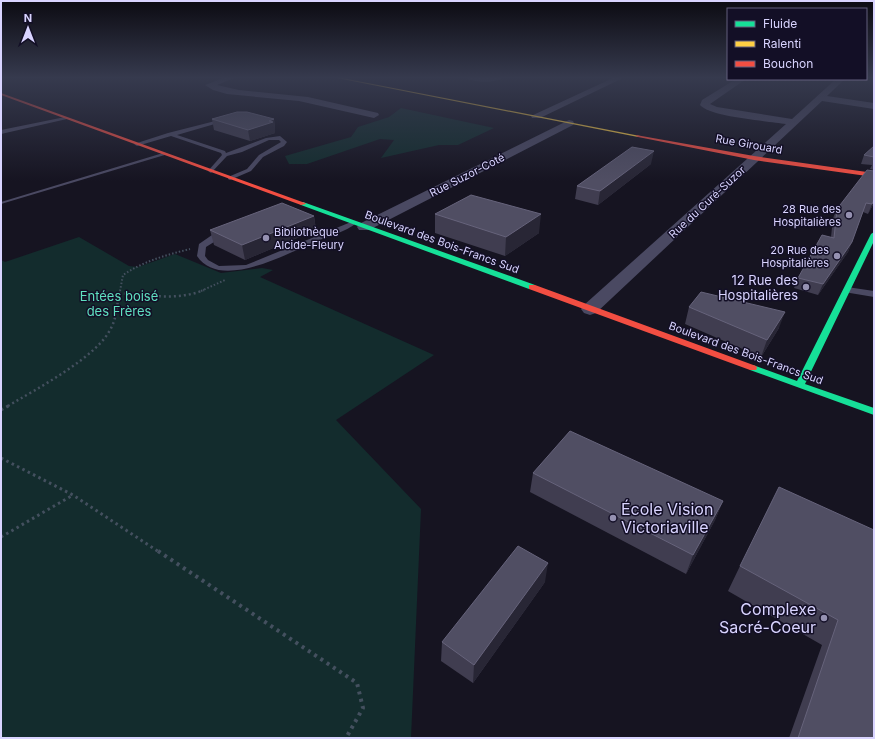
<svg xmlns="http://www.w3.org/2000/svg" width="875" height="739" font-family="Inter,sans-serif">
<style>
.green{fill:#132c2d}
.lines{fill:none;stroke-linecap:round;stroke-linejoin:round}
.path-far3{stroke:#44505f;stroke-width:2;stroke-dasharray:1.5 2;stroke-linecap:butt}
.path-far2{stroke:#44505f;stroke-width:2.5;stroke-dasharray:2 3;stroke-linecap:butt}
.path-far1{stroke:#44505f;stroke-width:3;stroke-dasharray:2.5 3.5;stroke-linecap:butt}
.path{stroke:#44505f;stroke-width:4;stroke-dasharray:3 4.5;stroke-linecap:butt}
.lane{fill:#4a4962;fill-rule:evenodd}
.street{fill:#4a4962;fill-rule:evenodd}
.fast{fill:#16e098;fill-rule:evenodd}
.slow{fill:#ffcf43;fill-rule:evenodd}
.jam{fill:#f24e42;fill-rule:evenodd}
.wall{fill:#403d50}
.shaded-wall{fill:#282635}
.building{fill:#504e63;stroke:#66637b}
.poi-dot{fill:#9591b1;stroke:#130f26;stroke-width:1.5}
.labels{text-anchor:middle;dominant-baseline:central;stroke-width:3;stroke-linejoin:round;paint-order:stroke}
.far-street-label{font-size:11px;fill:#d9d4ff;stroke:#130f26}
.far-poi-label{font-size:11px;fill:#d9d4ff;stroke:#130f26;text-anchor:end}
.poi-label{font-size:13px;fill:#d9d4ff;stroke:#130f26;text-anchor:end}
.park-label{font-size:13px;fill:#5fe0c0;stroke:#130f26}
.near-poi-label{font-size:16px;fill:#d9d4ff;stroke:#130f26;text-anchor:start}
</style>
<rect width="100%" height="100%" fill="#161421"/>
<path class="green" d="M 401,108 L 494,128 L 458,145 L 439,145 L 381,158 L 394,140 L 380,139 L 307,164 L 289,164 L 285,156 L 351,137 L 358,127 L 389,117 Z
M 79,237 L 129,266 L 138,267 L 175,254 L 221,273 L 262,268 L 273,270 L 260,277 L 434,355 L 336,420 L 421,509 L 411,738 L 1,738 L 1,260 L 5,262 Z"/>
<g class="lines">
<path class="path-far3" d="M 120,291 L 123,275 C 144,261 166,255 190,249
M 201,291 L 225,280"/>
<path class="path-far2" d="M 119,293 C 146,295 178,301 204,290
M 8,406 C 36,389 100,356 112,326 C 117,316 117,302 120,290"/>
<path class="path-far1" d="M 1,410 L 10,405
M 1,458 L 73,495 L 159,552
M 1,537 L 73,495"/>
<path class="path" d="M 158,551 L 357,683 L 363,708 L 346,738"/>
<path class="lane" d="M 65,117 L 67,119 L 1,134 L 1,130 Z
M 223,119 L 225,121 L 177,135 L 225,151 L 226,153 L 266,138 L 280,136 L 287,142 L 284,146 L 263,157 L 251,171 L 230,180 L 228,179 L 228,177 L 247,169 L 259,155 L 281,142 L 279,140 L 269,140 L 242,152 L 227,156 L 211,173 L 208,171 L 222,155 L 221,153 L 171,136 L 137,146 L 134,144 L 168,133 Z
M 163,153 L 168,154 L 1,204 L 1,202 Z
M 351,222 L 356,223 C 348,231 326,237 315,242 C 286,254 220,291 197,256 L 199,244 L 212,235 L 225,231 L 229,233 C 222,238 213,242 206,247 L 205,256 L 208,260 L 219,266 L 246,265 Z
M 847,287 L 874,291 L 874,297 L 844,292 L 844,288 Z"/>
<path class="street" d="M 223,78 L 234,78 L 217,85 L 239,90 L 308,97 L 378,113 L 379,115 L 374,118 L 299,101 L 227,94 L 213,90 L 205,85 Z
M 467,78 L 502,78 C 496,83 473,83 467,78 Z
M 613,78 L 623,78 L 540,118 L 532,118 L 531,116 Z
M 736,79 L 746,79 L 710,104 L 717,107 L 792,119 L 836,79 L 845,79 L 827,96 L 874,103 L 874,109 L 822,101 L 596,313 L 590,315 L 584,313 L 581,309 L 584,305 L 786,124 C 768,121 710,117 700,105 L 702,100 Z
M 569,120 L 573,121 L 574,123 L 573,125 L 369,230 L 359,230 L 357,227 L 359,224 Z"/>
<path class="fast" d="M 303,202 L 535,285 L 536,287 L 535,289 L 529,289 L 301,205 L 300,204 Z
M 874,232 L 874,241 L 805,384 L 874,408 L 874,415 L 750,370 L 749,368 L 750,366 L 753,365 L 797,381 L 871,234 Z"/>
<path class="slow" d="M 337,78 L 342,78 L 640,136 L 638,137 Z"/>
<path class="jam" d="M 1,93 L 305,203 L 306,204 L 301,205 L 1,95 Z
M 636,135 L 754,156 L 874,173 L 874,177 L 754,160 L 638,137 L 636,136 Z
M 529,285 L 535,285 L 756,366 L 757,368 L 756,370 L 750,370 L 529,289 Z"/>
</g>
<path class="wall" d="M 212,119 L 274,119 L 275,130 L 275,133 L 250,141 L 214,130 Z
M 874,146 L 874,170 L 870,169 L 872,165 L 861,164 L 864,155 Z
M 651,164 L 598,205 L 575,199 L 577,186 Z
M 874,171 L 874,203 L 868,214 L 863,212 L 848,252 L 818,295 L 794,288 L 798,278 L 831,237 L 833,218 L 837,209 Z
M 435,214 L 539,233 L 505,256 L 435,233 Z
M 314,216 L 316,230 L 245,260 L 214,245 L 210,230 Z
M 689,307 L 779,328 L 761,357 L 685,324 Z
M 533,473 L 723,501 L 715,520 L 686,574 L 530,492 Z
M 874,530 L 874,738 L 789,738 L 822,645 L 728,591 L 740,566 Z
M 545,582 L 473,683 L 441,661 L 442,642 Z"/>
<path class="shaded-wall" d="M 274,119 L 275,130 L 275,133 L 250,141 L 248,130 L 269,121 Z
M 654,151 L 651,164 L 598,205 L 600,191 Z
M 874,200 L 874,203 L 868,214 L 872,204 Z
M 541,214 L 539,233 L 505,256 L 506,237 Z
M 314,216 L 316,230 L 245,260 L 242,245 Z
M 852,242 L 848,252 L 818,295 L 823,284 Z
M 785,312 L 779,328 L 761,357 L 767,340 Z
M 723,501 L 715,520 L 686,574 L 693,555 Z
M 548,563 L 545,582 L 473,683 L 474,665 Z"/>
<path class="building" d="M 237,112 L 247,112 L 274,119 L 269,121 L 273,122 L 248,130 L 212,119 Z
M 874,146 L 874,157 L 864,155 Z
M 632,147 L 654,151 L 600,191 L 577,186 Z
M 867,170 L 874,171 L 874,200 L 872,204 L 866,203 L 852,242 L 823,284 L 798,278 L 822,235 L 834,238 L 837,209 Z
M 471,195 L 541,214 L 506,237 L 435,214 Z
M 282,203 L 314,216 L 242,245 L 210,230 Z
M 701,292 L 785,312 L 767,340 L 689,307 Z
M 570,431 L 723,501 L 693,555 L 533,473 Z
M 779,487 L 874,530 L 874,738 L 798,738 L 838,620 L 740,566 Z
M 518,546 L 548,563 L 474,665 L 442,642 Z"/>
<linearGradient id="sky" x2="0" y2="1"><stop stop-color="#0c0b12"/><stop offset="0.43" stop-color="#363a4e"/><stop offset="1" stop-color="#363a4e" stop-opacity="0"/></linearGradient>
<rect width="875" height="181" fill="url(#sky)"/>
<g class="poi-dot">
<circle cx="849" cy="215" r="4"/>
<circle cx="266" cy="238" r="4"/>
<circle cx="837" cy="256" r="4"/>
<circle cx="806" cy="287" r="4"/>
<circle cx="613" cy="518" r="4"/>
<circle cx="824" cy="618" r="4"/>
</g>
<g class="labels">
<g class="far-street-label">
<text transform="translate(749 144) rotate(10)">Rue Girouard</text>
<text transform="translate(467 175) rotate(-27)">Rue Suzor-Coté</text>
<text transform="translate(707 202) rotate(-43)">Rue du Curé-Suzor</text>
<text transform="translate(442 242) rotate(20)">Boulevard des Bois-Francs Sud</text>
<text transform="translate(746 353) rotate(20)">Boulevard des Bois-Francs Sud</text>
</g>
<g class="far-poi-label">
<text x="841" y="209">28 Rue des<tspan x="841" dy="13">Hospitalières</tspan></text>
<text x="274" y="232" text-anchor="start">Bibliothèque<tspan x="274" dy="13">Alcide-Fleury</tspan></text>
<text x="829" y="250">20 Rue des<tspan x="829" dy="13">Hospitalières</tspan></text>
</g>
<g class="poi-label">
<text x="798" y="280">12 Rue des<tspan x="798" dy="15">Hospitalières</tspan></text>
</g>
<g class="park-label">
<text x="119" y="296">Entées boisé<tspan x="119" dy="15">des Frères</tspan></text>
</g>
<g class="near-poi-label">
<text x="621" y="509">École Vision<tspan x="621" dy="18">Victoriaville</tspan></text>
<text x="816" y="609" text-anchor="end">Complexe<tspan x="816" dy="18">Sacré-Coeur</tspan></text>
</g>
</g>
<rect width="875" height="739" fill="none" stroke="#d9d4ff" stroke-width="4"/>
<rect x="727" y="8" width="140" height="72" fill="#130f26" stroke="#625e7d"/>
<rect x="735" y="21" width="20" height="6" fill="#16e098" stroke="#625e7d"/>
<text x="763" y="28" font-size="12" fill="#d9d4ff">Fluide</text>
<rect x="735" y="41" width="20" height="6" fill="#ffcf43" stroke="#625e7d"/>
<text x="763" y="48" font-size="12" fill="#d9d4ff">Ralenti</text>
<rect x="735" y="61" width="20" height="6" fill="#f24e42" stroke="#625e7d"/>
<text x="763" y="68" font-size="12" fill="#d9d4ff">Bouchon</text>
<g transform="translate(28 28)" stroke="#130f26" stroke-width="3" paint-order="stroke">
<path d="M0-3L7 15L0 10L-7 15Z" fill="#d9d4ff"/>
<text y="-6" font-size="11" font-weight="bold" text-anchor="middle" fill="#d9d4ff">N</text>
</g>
</svg>
